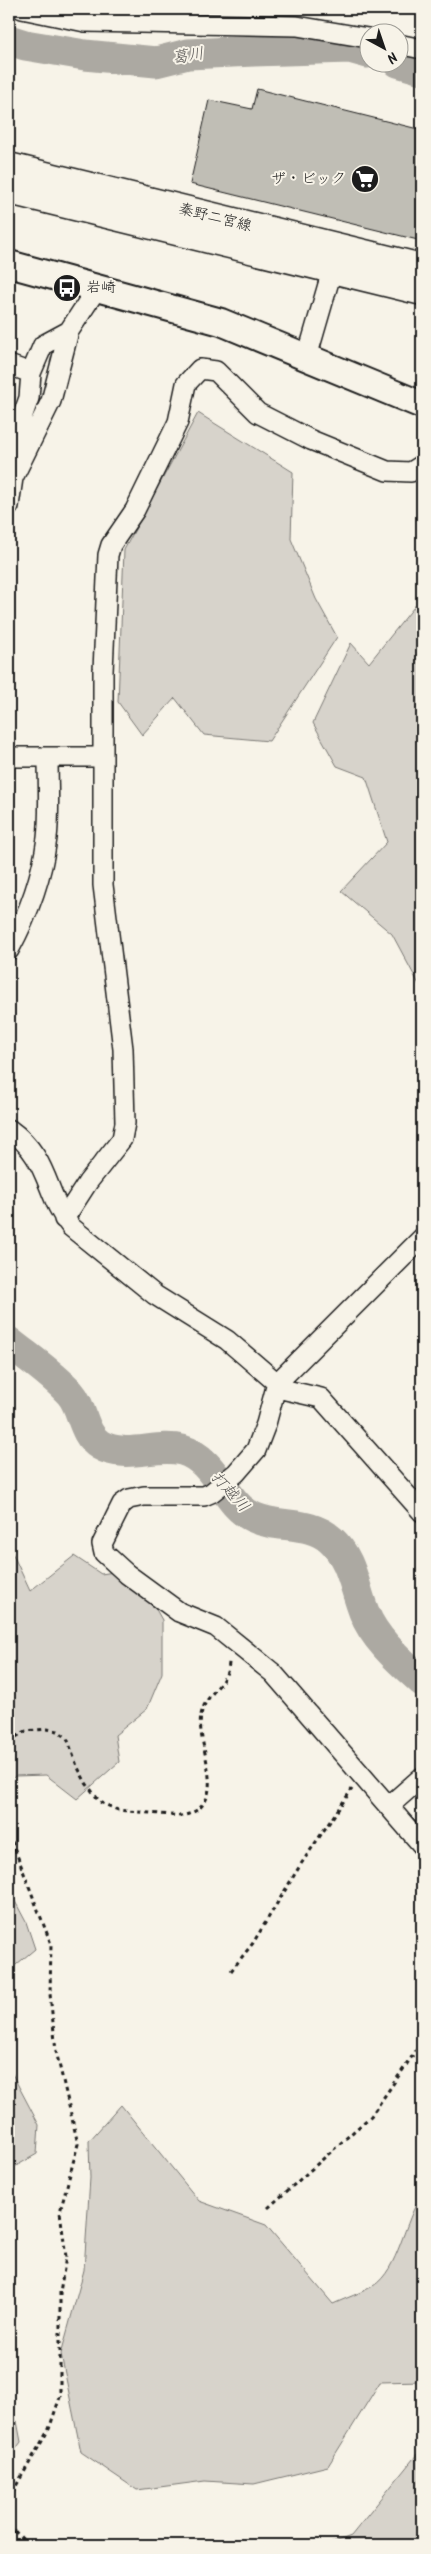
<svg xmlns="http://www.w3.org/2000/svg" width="431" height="2554" font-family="Kalam,'Klee One',sans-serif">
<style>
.green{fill:#d7d3cb;stroke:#7a7874}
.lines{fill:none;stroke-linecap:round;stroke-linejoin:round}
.river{stroke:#aca9a2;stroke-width:31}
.building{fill:#c0beb5;stroke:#1c1c1c}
.street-casing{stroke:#1c1c1c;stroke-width:22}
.secondary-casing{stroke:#1c1c1c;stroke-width:30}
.primary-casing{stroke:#1c1c1c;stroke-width:31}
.path{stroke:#1c1c1c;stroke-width:3;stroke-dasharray:4 4;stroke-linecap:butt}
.street{stroke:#f7f3e8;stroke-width:19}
.secondary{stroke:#f7f3e8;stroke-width:26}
.primary{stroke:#f7f3e8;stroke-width:28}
.labels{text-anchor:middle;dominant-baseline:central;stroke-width:4;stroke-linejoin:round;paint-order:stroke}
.poi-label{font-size:15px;fill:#1c1c1c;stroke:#f7f3e8;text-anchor:end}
.street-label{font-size:15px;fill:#1c1c1c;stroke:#f7f3e8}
.water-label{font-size:16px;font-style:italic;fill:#565452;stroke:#f7f3e8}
</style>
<rect width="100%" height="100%" fill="#f7f3e8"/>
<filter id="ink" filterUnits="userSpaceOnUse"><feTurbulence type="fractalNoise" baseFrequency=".02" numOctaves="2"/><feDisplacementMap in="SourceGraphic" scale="10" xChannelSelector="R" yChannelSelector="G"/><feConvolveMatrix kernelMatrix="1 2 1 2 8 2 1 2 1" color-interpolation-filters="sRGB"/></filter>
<g filter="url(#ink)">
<path class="green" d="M 198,413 L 293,472 L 291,539 L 316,599 L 337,637 L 269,741 L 204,735 L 175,698 L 142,735 L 118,702 L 124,550 Z
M 422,597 L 422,990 L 392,934 L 341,891 L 387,842 L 366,777 L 337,766 L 313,723 L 351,643 L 369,663 Z
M 9,1546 L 30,1591 L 74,1556 L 101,1574 L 114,1572 L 145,1590 L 162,1620 L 162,1673 L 147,1709 L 115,1735 L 119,1762 L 77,1799 L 46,1775 L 15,1776 L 9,1782 Z
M 9,1890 L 26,1922 L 35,1949 L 11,1969 L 9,1987 Z
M 9,2068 L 39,2125 L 37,2154 L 9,2170 Z
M 121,2105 L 199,2201 L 266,2225 L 333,2304 C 346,2298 361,2293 373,2286 C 399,2270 404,2219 422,2195 L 422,2381 L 380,2382 L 328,2466 L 254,2484 L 205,2481 L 137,2490 L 81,2452 L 61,2354 L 84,2270 L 90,2178 L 89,2141 Z
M 9,2421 L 17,2421 L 21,2442 L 9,2458 Z
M 422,2448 L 422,2545 L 327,2545 L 351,2536 Z"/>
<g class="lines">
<path class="river" d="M 9,40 L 25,45 L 85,55 L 156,62 L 188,54 L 254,51 L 350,48 L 368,53
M 398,62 L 422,69
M 9,1342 C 29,1358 53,1374 70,1393 C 83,1407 82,1434 100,1445 C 126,1460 156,1443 182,1450 C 217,1460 224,1504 253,1517 C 278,1529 309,1520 331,1540 C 352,1559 354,1587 364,1612 C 374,1639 401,1662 422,1681"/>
</g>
<path class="building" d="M 257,89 L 422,130 L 422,241 L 190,184 L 209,100 L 252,109 Z"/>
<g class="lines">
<defs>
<path id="street" d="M 22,9 L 85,22 L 297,26 L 368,38
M 398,44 L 422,49
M 307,357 L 336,257
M 9,365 L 31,373
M 9,453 L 29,398 L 31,373 L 43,345 L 69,331
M 9,506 L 13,478 L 51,401 L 69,331 L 97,288
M 9,757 L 103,757
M 9,950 C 28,915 42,878 47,838 C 50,812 48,784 48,758
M 9,1129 C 51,1159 44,1194 71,1227 L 155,1295 L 227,1340 L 277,1383 L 286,1390 L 321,1398 L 422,1512
M 64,1219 L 88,1182 L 122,1139 L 125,1123 L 123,1049 L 103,885 L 103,671 L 108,555 L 111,545 L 135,510 L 178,422 L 186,384 L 200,369 L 216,371 L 258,413 L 311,440 L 387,471 L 411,472 L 422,465
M 422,1238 L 277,1383 L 266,1424 L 256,1450 L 236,1473 L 211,1493 L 204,1496 L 144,1496 L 129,1499 L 122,1504 L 102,1544 L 104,1553 L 127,1574 L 179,1612 L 216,1627 L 273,1673 L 422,1845
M 389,1806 L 422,1777"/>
<path id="secondary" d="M 9,264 L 221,322 L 422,405"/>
<path id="primary" d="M 9,167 L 422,268
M 9,190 L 422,291"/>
</defs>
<use href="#street" class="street-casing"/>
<use href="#secondary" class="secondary-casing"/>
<use href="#primary" class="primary-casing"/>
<path class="path" d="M 9,1741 L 26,1731 L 47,1729 L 58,1731 L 67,1738 L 77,1766 L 86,1783 L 100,1802 L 118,1810 L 181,1816 C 234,1806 195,1746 201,1715 C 205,1693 229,1684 229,1661
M 9,1834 L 51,1944 L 50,1994 L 56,2051 L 78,2144 L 60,2212 L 66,2257 L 60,2292 L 60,2397 L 49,2429 L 9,2498
M 231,1971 L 253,1943 L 301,1864 L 352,1789
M 268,2208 L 371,2116 L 422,2042
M 9,2525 L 28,2545"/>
<use href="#street" class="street"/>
<use href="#secondary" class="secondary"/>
<use href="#primary" class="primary"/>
</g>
</g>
<defs>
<symbol id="supermarket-disc" viewBox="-11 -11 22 22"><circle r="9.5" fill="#1c1c1c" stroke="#f7f3e8"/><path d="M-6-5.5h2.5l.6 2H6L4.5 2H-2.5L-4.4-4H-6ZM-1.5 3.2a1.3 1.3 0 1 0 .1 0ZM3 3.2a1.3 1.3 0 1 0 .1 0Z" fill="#fff"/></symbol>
<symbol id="bus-disc" viewBox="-11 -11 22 22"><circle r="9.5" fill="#1c1c1c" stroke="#f7f3e8"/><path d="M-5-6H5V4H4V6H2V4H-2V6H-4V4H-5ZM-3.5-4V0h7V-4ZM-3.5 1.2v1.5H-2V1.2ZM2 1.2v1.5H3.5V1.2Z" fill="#fff"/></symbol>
</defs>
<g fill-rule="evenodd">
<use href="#supermarket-disc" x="349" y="163" width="32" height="32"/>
<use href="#bus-disc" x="51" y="272" width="32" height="32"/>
</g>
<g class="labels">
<g class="poi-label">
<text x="346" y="179">ザ・ビック</text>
<text x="86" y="288" text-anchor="start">岩崎</text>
</g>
<g class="street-label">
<text transform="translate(215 218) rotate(14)">秦野二宮線</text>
</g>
<g class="water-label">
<text transform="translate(188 56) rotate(-9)">葛川</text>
<text transform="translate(230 1492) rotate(48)">打越川</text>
</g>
</g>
<rect width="431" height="2554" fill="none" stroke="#f7f3e8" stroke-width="30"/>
<rect x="15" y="15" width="401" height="2524" fill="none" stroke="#1c1c1c" stroke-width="2" filter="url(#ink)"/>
<g transform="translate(384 48) rotate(140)"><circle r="24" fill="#f7f3e8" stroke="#9f9d96"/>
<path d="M0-4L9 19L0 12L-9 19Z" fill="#1c1c1c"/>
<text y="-8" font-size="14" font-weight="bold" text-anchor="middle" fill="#1c1c1c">N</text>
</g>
</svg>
